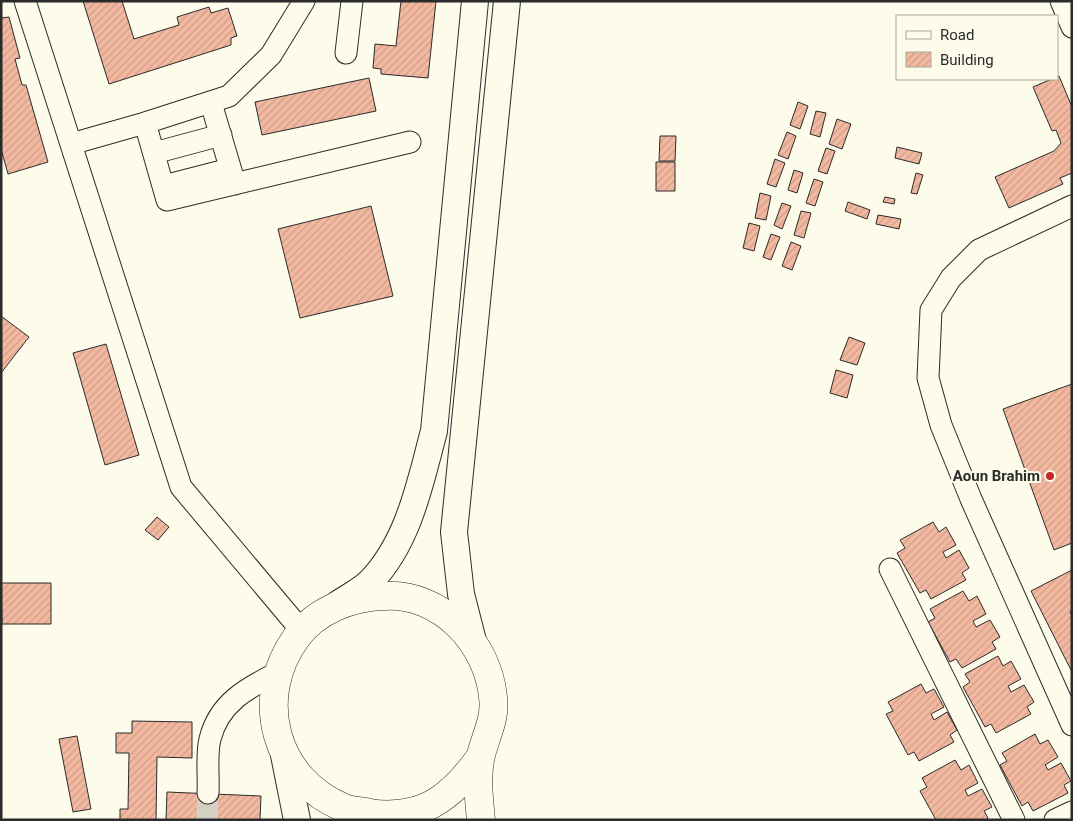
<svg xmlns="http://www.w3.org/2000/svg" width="1073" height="821" font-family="Roboto,sans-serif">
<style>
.building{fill:url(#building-hatch);stroke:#2b2b2b}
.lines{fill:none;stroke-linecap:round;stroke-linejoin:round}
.minor-tunnel{stroke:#d3d1c4;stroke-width:21;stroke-dasharray:21 11;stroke-linecap:butt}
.minor-casing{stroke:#2b2b2b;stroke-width:23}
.major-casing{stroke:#2b2b2b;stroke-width:28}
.highway-casing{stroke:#2b2b2b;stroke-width:29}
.minor{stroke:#fdfbea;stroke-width:21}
.major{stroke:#fdfbea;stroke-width:26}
.highway{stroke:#fdfbea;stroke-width:28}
.poi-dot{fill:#c62828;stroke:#fdfbea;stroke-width:2}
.labels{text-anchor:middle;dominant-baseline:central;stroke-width:4;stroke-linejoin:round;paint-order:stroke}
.poi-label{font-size:15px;font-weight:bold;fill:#2b2b2b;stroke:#fdfbea;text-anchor:end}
</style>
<defs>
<pattern id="building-hatch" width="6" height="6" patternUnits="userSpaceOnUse" patternTransform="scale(1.25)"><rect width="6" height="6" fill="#f2b8a0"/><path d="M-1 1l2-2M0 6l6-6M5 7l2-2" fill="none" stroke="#d09e8a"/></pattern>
</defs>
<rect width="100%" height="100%" fill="#fdfbea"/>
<path class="building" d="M 83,1 L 122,1 L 134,39 L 179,25 L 177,17 L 209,7 L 211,13 L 228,8 L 237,36 L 231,38 L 231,45 L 109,84 Z
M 401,1 L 436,1 L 428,78 L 381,74 L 381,69 L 373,68 L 375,44 L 396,46 Z
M 9,17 L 20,58 L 15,59 L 22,85 L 26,85 L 48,162 L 8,174 L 1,149 L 1,18 Z
M 1059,76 L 1072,107 L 1072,173 L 1060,178 L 1063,184 L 1009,208 L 995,177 L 1054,151 L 1061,143 L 1056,130 L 1052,131 L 1033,87 Z
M 369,78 L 376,111 L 262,135 L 255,102 Z
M 798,102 L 808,106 L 800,129 L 790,125 Z
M 816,111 L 826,113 L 820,137 L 810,134 Z
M 837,119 L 851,124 L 842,149 L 829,144 Z
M 787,132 L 796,136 L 788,159 L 778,155 Z
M 660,136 L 676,136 L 675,161 L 659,161 Z
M 897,147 L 922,153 L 919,164 L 895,158 Z
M 826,148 L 835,151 L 827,174 L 818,171 Z
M 775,159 L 785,163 L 776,187 L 767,184 Z
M 656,162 L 675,162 L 675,191 L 656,191 Z
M 794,170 L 803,173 L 797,193 L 788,190 Z
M 916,173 L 923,175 L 917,194 L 911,193 Z
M 814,179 L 823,182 L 815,206 L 806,203 Z
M 760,193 L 771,196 L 766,220 L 755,218 Z
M 885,197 L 895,199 L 894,204 L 883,202 Z
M 848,202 L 870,210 L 867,219 L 845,211 Z
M 782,203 L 791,206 L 782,229 L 774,225 Z
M 371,206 L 393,296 L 300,318 L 278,229 Z
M 801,211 L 811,213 L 804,238 L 794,235 Z
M 878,215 L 901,219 L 899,229 L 876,224 Z
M 749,223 L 760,226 L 754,251 L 743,248 Z
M 771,234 L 780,237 L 771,260 L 763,257 Z
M 791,242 L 801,246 L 792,270 L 782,266 Z
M 1,316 L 29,337 L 1,373 Z
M 849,337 L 865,343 L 857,365 L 840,360 Z
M 106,344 L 139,455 L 105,465 L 73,353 Z
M 836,370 L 853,375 L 847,398 L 830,393 Z
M 1072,384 L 1072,543 L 1054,550 L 1003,409 Z
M 157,517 L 169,527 L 158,540 L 145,530 Z
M 933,522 L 939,532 L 946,527 L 956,545 L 943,552 L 946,558 L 959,550 L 969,568 L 962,573 L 966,580 L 931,599 L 926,590 L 920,593 L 897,553 L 905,548 L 900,540 Z
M 1072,570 L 1072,611 L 1070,612 L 1072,616 L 1072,672 L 1031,591 Z
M 1,583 L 51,583 L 51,624 L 2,624 Z
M 963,591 L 969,601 L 977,596 L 986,614 L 973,621 L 976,627 L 990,620 L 1000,637 L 992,642 L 996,649 L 962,668 L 956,659 L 950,662 L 928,622 L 935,618 L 930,609 Z
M 998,656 L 1003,666 L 1011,661 L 1021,679 L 1008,686 L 1011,692 L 1024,685 L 1034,702 L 1027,707 L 1031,714 L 996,733 L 991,724 L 985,727 L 963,687 L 970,682 L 965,674 Z
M 921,684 L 926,693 L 934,689 L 944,707 L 931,714 L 934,720 L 947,712 L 957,730 L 950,735 L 954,742 L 919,761 L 914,752 L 908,755 L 886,714 L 893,711 L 888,702 Z
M 132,721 L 192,722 L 192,758 L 157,757 L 156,820 L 120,820 L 120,809 L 128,809 L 129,753 L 116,753 L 116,733 L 132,733 Z
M 1035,734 L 1040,744 L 1048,740 L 1058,757 L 1045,765 L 1048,770 L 1061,763 L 1071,781 L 1064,785 L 1068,793 L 1033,811 L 1028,802 L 1022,806 L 1000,765 L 1007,761 L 1002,753 Z
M 77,736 L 91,809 L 73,812 L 59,739 Z
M 955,760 L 961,770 L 969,765 L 978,783 L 965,790 L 968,796 L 982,789 L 992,807 L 984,811 L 988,818 L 985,820 L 936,820 L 920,791 L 927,787 L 922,778 Z
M 167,792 L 261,796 L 260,820 L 166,820 Z"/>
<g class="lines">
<path class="minor-tunnel" d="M 207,820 L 208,793"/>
<defs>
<path id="minor" d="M 25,1 L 181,487 L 301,630
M 304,1 L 271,55 L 229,96 L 145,123 L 167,200 L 410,142
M 1061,1 L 1072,27
M 346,53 L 352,1
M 211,103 L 235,184
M 71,144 L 145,123
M 154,153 L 221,135
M 168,185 L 230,169
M 1072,206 L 979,250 L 951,278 L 931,310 L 928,378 L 941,425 L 971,499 L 1072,725
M 890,569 L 1014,820
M 208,793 C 209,776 206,755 210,739 C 219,703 247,688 277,673
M 1055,820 L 1072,812"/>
<path id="major" d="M 338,604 C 348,597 361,591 370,582 C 409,542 420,483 434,431 L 475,1
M 473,641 L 461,594 L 454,532 L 507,1
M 284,755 L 297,820"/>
<path id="highway" d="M 481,820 C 479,799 476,776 481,755 C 486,735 496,718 493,697 C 488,643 441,593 385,596 C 351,597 316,610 296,638 C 253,698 274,779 344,808 C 352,811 362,811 370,813 C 393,817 420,813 439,800 C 457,788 469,773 481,756"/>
</defs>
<use href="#minor" class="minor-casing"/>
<use href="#major" class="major-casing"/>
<use href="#highway" class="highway-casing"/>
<use href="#minor" class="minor"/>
<use href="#major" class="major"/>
<use href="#highway" class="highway"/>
</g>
<circle class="poi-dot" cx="1050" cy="476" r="5"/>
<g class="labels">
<g class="poi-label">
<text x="1040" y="476">Aoun Brahim</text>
</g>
</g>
<rect width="1073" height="821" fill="none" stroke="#2b2b2b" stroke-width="5"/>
<rect x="896" y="15" width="162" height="65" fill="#fdfbea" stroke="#a9a89e"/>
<rect x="906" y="31" width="25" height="8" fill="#fdfbea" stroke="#a9a89e"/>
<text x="940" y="40" font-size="15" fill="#2b2b2b">Road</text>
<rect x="906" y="52" width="25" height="15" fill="url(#building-hatch)" stroke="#a9a89e"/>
<text x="940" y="65" font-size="15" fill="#2b2b2b">Building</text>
</svg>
